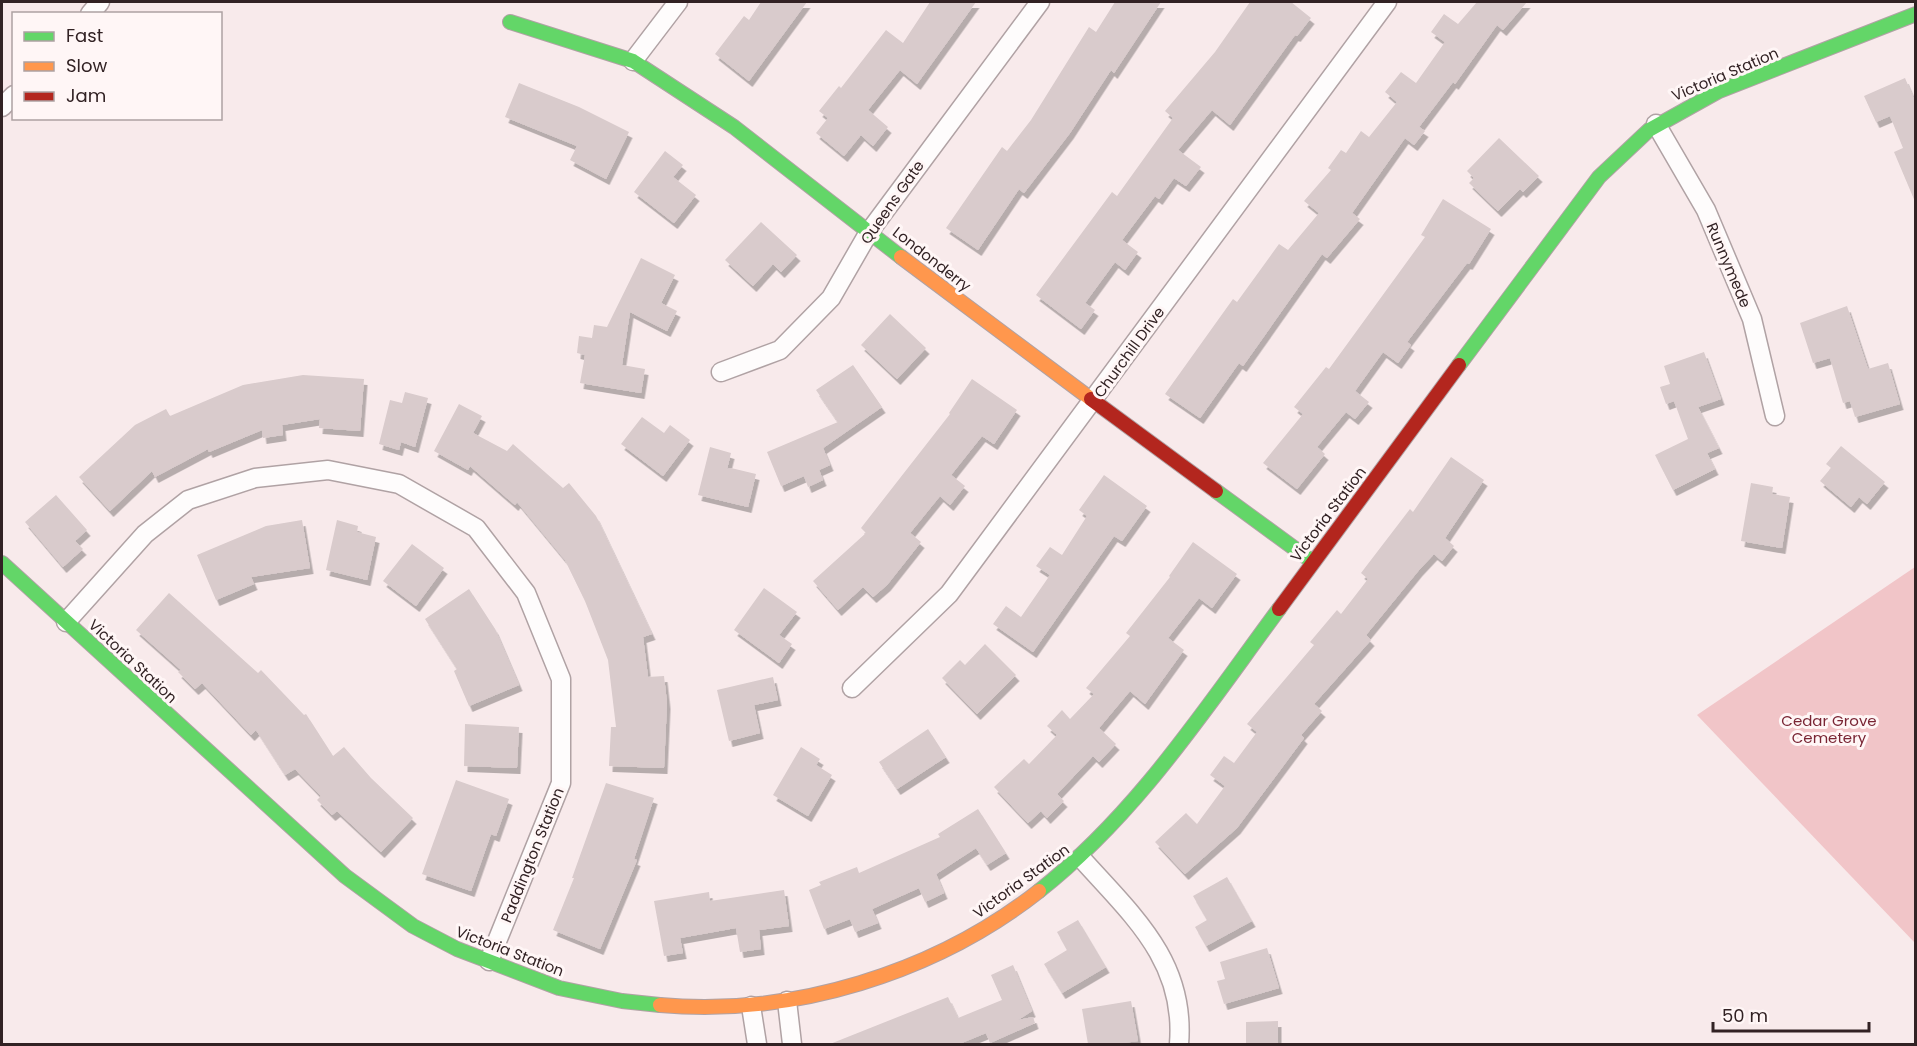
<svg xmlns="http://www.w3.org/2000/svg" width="1917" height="1046" font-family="Poppins,sans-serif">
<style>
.green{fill:#f1c5c8}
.building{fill:#d9cbcc;filter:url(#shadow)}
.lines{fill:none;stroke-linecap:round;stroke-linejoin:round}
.street-casing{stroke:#b0a2a4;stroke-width:21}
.fast-casing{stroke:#b0a2a4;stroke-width:16}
.slow-casing{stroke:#b0a2a4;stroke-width:16}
.jam-casing{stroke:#b0a2a4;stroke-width:16}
.street{stroke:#fefcfc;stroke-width:18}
.fast{stroke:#63d668;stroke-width:14}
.slow{stroke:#ff974d;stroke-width:14}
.jam{stroke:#b3261e;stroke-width:14}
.labels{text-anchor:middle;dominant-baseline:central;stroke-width:6;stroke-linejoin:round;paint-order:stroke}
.street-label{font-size:15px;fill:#322224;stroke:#fff6f6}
.park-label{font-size:15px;fill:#792534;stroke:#fff6f6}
</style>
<defs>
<filter id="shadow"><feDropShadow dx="3.5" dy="6" stdDeviation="0" flood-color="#0004"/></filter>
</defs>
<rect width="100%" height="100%" fill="#f8eaeb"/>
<path class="green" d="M 1915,567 L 1915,943 L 1697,715 Z"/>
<path class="building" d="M 761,2 L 807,2 L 749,81 L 715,54 L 744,16 L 749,20 Z
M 930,2 L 976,2 L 917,84 L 900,70 L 868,110 L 888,127 L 873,146 L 861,135 L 844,156 L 816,133 L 828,118 L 819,111 L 839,86 L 841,88 L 886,30 L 903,43 Z
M 1115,2 L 1161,2 L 1114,73 L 1111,70 L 1070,133 L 1024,193 L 1019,189 L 978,250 L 946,228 L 1002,147 L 1007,151 L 1031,120 L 1089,27 L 1096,32 Z
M 1250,2 L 1291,2 L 1311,18 L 1297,36 L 1295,35 L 1230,125 L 1212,110 L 1178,150 L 1201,167 L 1186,186 L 1174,178 L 1159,199 L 1155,196 L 1122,240 L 1138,252 L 1125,270 L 1115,262 L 1085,303 L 1095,310 L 1081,329 L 1036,295 L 1112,192 L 1117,196 L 1173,118 L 1165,111 L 1215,52 Z
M 1477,2 L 1527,2 L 1503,30 L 1497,25 L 1455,84 L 1453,82 L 1419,127 L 1425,131 L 1414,145 L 1405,138 L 1352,213 L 1360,219 L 1327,258 L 1322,254 L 1243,366 L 1239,363 L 1200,418 L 1165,394 L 1233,299 L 1237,302 L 1279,244 L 1288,250 L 1319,213 L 1304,201 L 1331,170 L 1328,168 L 1341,150 L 1346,153 L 1361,131 L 1369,137 L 1397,102 L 1385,92 L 1401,72 L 1416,83 L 1445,42 L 1431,32 L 1444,14 L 1458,24 Z
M 1905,78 L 1916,104 L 1916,204 L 1894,152 L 1903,148 L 1890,116 L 1876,122 L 1864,96 Z
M 519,83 L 579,107 L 629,132 L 606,179 L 570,160 L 577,146 L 505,117 Z
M 1499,138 L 1539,176 L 1523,192 L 1520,189 L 1498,211 L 1469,183 L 1474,178 L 1467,171 Z
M 665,151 L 683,165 L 673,177 L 696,195 L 674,223 L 634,192 Z
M 1443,199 L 1491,229 L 1469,264 L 1467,263 L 1407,342 L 1411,345 L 1398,363 L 1383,352 L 1355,391 L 1369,402 L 1355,419 L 1346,412 L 1317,447 L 1325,454 L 1297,489 L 1263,463 L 1303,414 L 1294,407 L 1326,367 L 1329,369 L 1425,237 L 1421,235 Z
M 761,222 L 797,255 L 781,272 L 773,264 L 753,286 L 725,260 Z
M 641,258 L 675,275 L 661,303 L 677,311 L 667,331 L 630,312 L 622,365 L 645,369 L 641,393 L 580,383 L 585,355 L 577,353 L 579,336 L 592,338 L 594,325 L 607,327 Z
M 1847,306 L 1868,369 L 1888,363 L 1900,404 L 1855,417 L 1850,401 L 1843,403 L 1830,358 L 1813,363 L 1800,323 Z
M 890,314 L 926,348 L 897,379 L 861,345 Z
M 1704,352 L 1721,399 L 1698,407 L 1719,448 L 1707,453 L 1715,469 L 1673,490 L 1655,455 L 1688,439 L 1674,401 L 1666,404 L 1660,387 L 1670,384 L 1664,366 Z
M 853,365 L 882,407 L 823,448 L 830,465 L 819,470 L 823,480 L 808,487 L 804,476 L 781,486 L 767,452 L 838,422 L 816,390 Z
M 303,375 L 364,379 L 360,431 L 319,428 L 320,419 L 282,425 L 283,435 L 263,438 L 262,430 L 209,452 L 208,449 L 155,477 L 152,471 L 110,511 L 79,477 L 135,425 L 166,409 L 170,416 L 243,385 Z
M 972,379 L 1017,410 L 994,444 L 982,436 L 951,475 L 965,486 L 950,505 L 940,496 L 910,533 L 921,542 L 887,585 L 873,597 L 863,587 L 838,610 L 813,581 L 866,533 L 861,528 L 950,414 L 949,413 Z
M 405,392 L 428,398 L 415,447 L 401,442 L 399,450 L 379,444 L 390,400 L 402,403 Z
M 459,404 L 482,416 L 473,433 L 507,451 L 513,444 L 563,488 L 569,483 L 596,516 L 652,634 L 643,637 L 648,677 L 664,676 L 667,703 L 664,768 L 609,766 L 611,727 L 616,727 L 608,660 L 585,601 L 565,560 L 517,502 L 515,505 L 470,466 L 468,470 L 434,451 Z
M 642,417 L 664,433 L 670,425 L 690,440 L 663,476 L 621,444 Z
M 1841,446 L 1885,482 L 1867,504 L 1859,497 L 1851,507 L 1820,481 L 1831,468 L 1826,464 Z
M 710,447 L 731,453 L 727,469 L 731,468 L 756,474 L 748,507 L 698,495 Z
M 1451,457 L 1484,480 L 1445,538 L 1454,546 L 1442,561 L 1434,554 L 1419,570 L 1366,635 L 1371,640 L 1314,704 L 1322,711 L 1301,735 L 1304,738 L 1237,828 L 1185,874 L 1155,842 L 1186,813 L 1197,824 L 1225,786 L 1210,775 L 1224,756 L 1234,763 L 1257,732 L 1247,724 L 1314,645 L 1310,642 L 1337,610 L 1341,614 L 1368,579 L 1361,573 L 1410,509 L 1413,512 Z
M 1104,475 L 1147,506 L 1122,541 L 1114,536 L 1033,652 L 993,624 L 1006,606 L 1021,617 L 1050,575 L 1036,566 L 1050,547 L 1062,555 L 1087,516 L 1079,510 Z
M 1751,483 L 1773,487 L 1772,494 L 1790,497 L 1782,548 L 1741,541 Z
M 56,495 L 87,530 L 75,541 L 83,549 L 63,567 L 25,522 Z
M 302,520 L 310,568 L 251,577 L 254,584 L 216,600 L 197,555 L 266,526 Z
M 337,520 L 358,526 L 357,532 L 376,537 L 367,580 L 326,570 Z
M 1193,542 L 1237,574 L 1212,608 L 1199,598 L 1168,638 L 1184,650 L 1145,704 L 1130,691 L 1099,728 L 1116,744 L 1099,762 L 1093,756 L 1057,794 L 1064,801 L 1047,818 L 1041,811 L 1028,823 L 994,787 L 1024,759 L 1029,764 L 1057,735 L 1047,726 L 1062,710 L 1070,719 L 1094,694 L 1086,688 L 1130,636 L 1126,633 L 1170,577 L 1169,576 Z
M 412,544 L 444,568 L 416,606 L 383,581 Z
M 764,588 L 797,612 L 779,635 L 792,644 L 779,663 L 734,630 Z
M 469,589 L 495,629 L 519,685 L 469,706 L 454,671 L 457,669 L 425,619 Z
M 169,593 L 258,673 L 261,670 L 304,715 L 306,714 L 333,756 L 344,747 L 371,778 L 413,818 L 381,852 L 337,811 L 332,815 L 317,800 L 321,796 L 295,769 L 285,775 L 256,730 L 251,735 L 202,683 L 195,689 L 178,672 L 181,670 L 136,630 Z
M 985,644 L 1016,675 L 977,714 L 942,678 L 960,660 L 965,665 Z
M 773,677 L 778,700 L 754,705 L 760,733 L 729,741 L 717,690 Z
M 465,724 L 519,727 L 517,768 L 464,766 Z
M 928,729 L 946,757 L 897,789 L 879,762 Z
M 801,747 L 820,759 L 816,765 L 832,775 L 808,816 L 773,795 Z
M 456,780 L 509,799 L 496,836 L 491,834 L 471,891 L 422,874 Z
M 606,783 L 654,798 L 634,859 L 637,860 L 600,949 L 553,930 L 574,878 L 572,878 Z
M 978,809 L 1006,853 L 987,865 L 976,848 L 936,874 L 944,893 L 925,902 L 919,888 L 872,909 L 878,923 L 855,932 L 850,919 L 824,929 L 809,890 L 821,885 L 819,882 L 857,867 L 859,873 L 940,837 L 938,834 Z
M 1227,877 L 1252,921 L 1206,946 L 1195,927 L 1207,920 L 1193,896 Z
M 784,890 L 789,926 L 759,930 L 761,949 L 740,952 L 736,928 L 680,938 L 683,953 L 664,956 L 654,901 L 709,892 L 710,901 Z
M 1078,920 L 1106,967 L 1062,993 L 1044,964 L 1067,950 L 1057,932 Z
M 1267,948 L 1279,988 L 1224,1004 L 1217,981 L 1225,979 L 1220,962 Z
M 1013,965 L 1032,1011 L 1018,1020 L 1033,1017 L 1035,1023 L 990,1043 L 986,1033 L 959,1044 L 830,1044 L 948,997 L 958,1018 L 1002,1000 L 991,975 Z
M 1131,1001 L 1138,1041 L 1116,1044 L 1088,1044 L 1082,1009 Z
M 1278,1021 L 1278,1044 L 1246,1044 L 1246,1022 Z"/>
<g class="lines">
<defs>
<path id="street" d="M 90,14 L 100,2
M 633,61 L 678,2
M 2,107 L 14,95
M 1656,124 L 1706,210 L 1752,319 L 1775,416
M 721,372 L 780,350 L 831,298 L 869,232 L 1040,2
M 66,622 L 145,534 L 188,500 L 255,478 L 328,470 L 399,484 L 476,528 L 526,593 L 561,679 L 561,783 L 489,961
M 852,688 L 949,594 L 1387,2
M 1081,858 C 1132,915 1186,961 1179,1044
M 787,1001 L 792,1044
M 751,1006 L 757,1044"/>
<path id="fast" d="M 510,22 L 633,61 L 734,127 L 901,257
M 1459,365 L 1599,177 L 1649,130 L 1719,91 L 1916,14
M 1216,491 L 1313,562
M 2,563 L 345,876 L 413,926 L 457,949 L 559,988 L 622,1001 L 660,1005
M 1039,891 C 1137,814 1205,709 1279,609"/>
<path id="slow" d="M 901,257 L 1091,399
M 660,1005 C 792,1017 935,973 1039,891"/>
<path id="jam" d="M 1091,399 L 1216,491
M 1279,609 L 1459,365"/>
</defs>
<use href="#street" class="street-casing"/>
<use href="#fast" class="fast-casing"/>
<use href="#slow" class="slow-casing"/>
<use href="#jam" class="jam-casing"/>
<use href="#street" class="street"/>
<use href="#fast" class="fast"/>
<use href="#slow" class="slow"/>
<use href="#jam" class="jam"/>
</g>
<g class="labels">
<g class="street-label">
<text transform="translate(1725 74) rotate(-23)">Victoria Station</text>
<text transform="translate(892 202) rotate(-55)">Queens Gate</text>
<text transform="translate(932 259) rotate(38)">Londonderry</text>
<text transform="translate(1729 265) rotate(67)">Runnymede</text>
<text transform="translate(1129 352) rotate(-54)">Churchill Drive</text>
<text transform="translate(1328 514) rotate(-53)">Victoria Station</text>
<text transform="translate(133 661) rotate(43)">Victoria Station</text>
<text transform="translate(532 855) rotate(-68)">Paddington Station</text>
<text transform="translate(1021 881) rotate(-36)">Victoria Station</text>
<text transform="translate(510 951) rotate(21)">Victoria Station</text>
</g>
<g class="park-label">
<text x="1829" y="720">Cedar Grove<tspan x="1829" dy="17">Cemetery</tspan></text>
</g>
</g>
<rect width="1917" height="1046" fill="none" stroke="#322224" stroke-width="6"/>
<rect x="12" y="12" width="210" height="108" fill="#fff6f6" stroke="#ada1a2" stroke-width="1.5"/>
<rect x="24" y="32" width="30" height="9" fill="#63d668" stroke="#ada1a2" stroke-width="1.5"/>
<text x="66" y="42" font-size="18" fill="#322224">Fast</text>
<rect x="24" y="62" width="30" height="9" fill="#ff974d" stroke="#ada1a2" stroke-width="1.5"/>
<text x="66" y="72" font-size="18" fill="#322224">Slow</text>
<rect x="24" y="92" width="30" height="9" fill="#b3261e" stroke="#ada1a2" stroke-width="1.5"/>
<text x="66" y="102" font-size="18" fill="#322224">Jam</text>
<path d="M1713 1022v9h156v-9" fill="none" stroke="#322224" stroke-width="3"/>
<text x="1722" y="1022" font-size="18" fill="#322224" stroke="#fff6f6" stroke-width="4.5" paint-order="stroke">50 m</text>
</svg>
